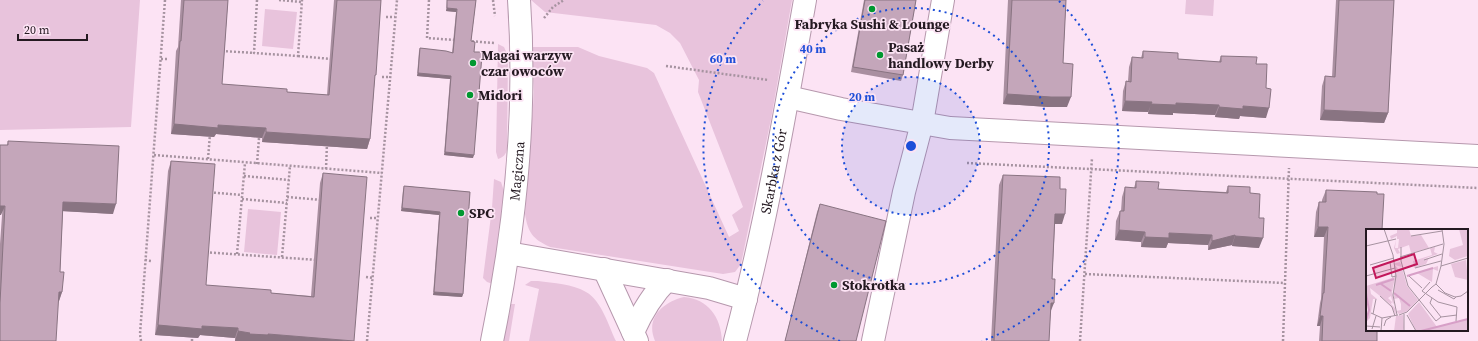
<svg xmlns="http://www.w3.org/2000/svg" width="1478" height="341" font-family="'Source Serif 4',serif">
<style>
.green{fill:#e8c3dc}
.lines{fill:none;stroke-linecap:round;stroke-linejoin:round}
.minor-casing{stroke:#b698ad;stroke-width:24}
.path{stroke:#a693a0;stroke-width:2.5;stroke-dasharray:2 2;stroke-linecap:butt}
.minor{stroke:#fff;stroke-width:22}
.wall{fill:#a98fa0}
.shaded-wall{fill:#897482}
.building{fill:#c4a6ba;stroke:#897482}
.ring{fill:none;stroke:#1d4ed8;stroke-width:2;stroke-dasharray:2 4}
.poi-dot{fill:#009830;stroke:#fce3f4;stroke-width:1.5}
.labels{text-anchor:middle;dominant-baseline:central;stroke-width:3.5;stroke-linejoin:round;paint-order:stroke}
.poi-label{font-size:14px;font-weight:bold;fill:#241921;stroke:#fce3f4;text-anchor:start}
.street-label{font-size:14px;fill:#241921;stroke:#fce3f4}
.inset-river{fill:none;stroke:#d79fc7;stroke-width:2}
.inset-road{fill:none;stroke:#a692a0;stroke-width:1}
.view{fill:#c2185b;fill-opacity:0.15;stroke:#c2185b;stroke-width:2}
.inset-edge{fill:none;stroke:#241921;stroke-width:2}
.centre{fill:#1d4ed8;stroke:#fce3f4;stroke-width:2}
.ring-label{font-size:12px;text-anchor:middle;font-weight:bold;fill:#1d4ed8;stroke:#fce3f4;stroke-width:3.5;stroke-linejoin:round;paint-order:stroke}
</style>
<rect width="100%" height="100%" fill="#fce3f4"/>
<path class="green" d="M 0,0 L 140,0 L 131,127 L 0,130 Z
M 531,0 L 792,0 L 771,119 L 741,264 L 735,272 L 723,274 L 550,247 C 533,239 528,233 525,214 L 534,92 L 532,47 L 578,47 L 599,56 L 647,68 L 654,73 L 729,237 L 739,231 L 732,215 L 743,207 L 698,92 L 699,80 L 680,43 L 670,33 L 656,25 L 545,12 Z
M 1186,0 L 1214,0 L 1213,16 L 1185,14 Z
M 265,9 L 297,12 L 293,49 L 262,46 Z
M 498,44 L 504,47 L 508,56 L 507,149 C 506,154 504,157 498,159 L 496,152 Z
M 494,179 L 501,182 L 504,191 L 502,221 L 493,284 L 487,282 L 483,278 L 492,208 Z
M 248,209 L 281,212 L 277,255 L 244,252 Z
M 531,281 L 538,281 C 553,283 573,284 586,292 C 602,301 608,325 616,341 L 529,341 L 539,289 L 525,285 Z
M 684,297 C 708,299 721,317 722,341 L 655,341 C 645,318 663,302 684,297 Z
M 511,304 L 515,304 L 509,341 L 503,341 Z"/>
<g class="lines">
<defs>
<g id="minor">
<path d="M 788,97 L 841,109 L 950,128 L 1478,156"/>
<path d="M 508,253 L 709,288 L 746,299"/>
<path d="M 604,269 L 637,341"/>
<path d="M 633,332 C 642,312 652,295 667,280"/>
<path id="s1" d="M 492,341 C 515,230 527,114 519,0"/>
<path id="s2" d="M 735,341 C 765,229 785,114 805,0"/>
<path d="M 873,341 L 904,192 L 922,123 L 943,0"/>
</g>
</defs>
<use href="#minor" class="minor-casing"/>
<path class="path" d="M 257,0 L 254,53 L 298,56 L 302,0
M 279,0 L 302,2
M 429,0 L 427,38 L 455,40
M 493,0 L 495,16
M 386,17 L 395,17
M 544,18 L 553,7 L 564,0
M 468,41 L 494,43
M 222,51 L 254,53
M 298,56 L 331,59
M 161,59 L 167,59
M 666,66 L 768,80
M 382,77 L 390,77
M 154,155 L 382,173
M 208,159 L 210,134
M 967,163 L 1478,188
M 257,164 L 259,138
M 326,169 L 327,143
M 244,176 L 289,180
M 206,192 L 242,195
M 287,197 L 322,200
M 242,199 L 287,203
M 370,218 L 378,218
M 202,252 L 318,260
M 237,254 L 245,163
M 282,257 L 290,166
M 145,260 L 151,261
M 1085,274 L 1285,283
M 366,277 L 373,278
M 141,341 L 140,334 L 165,0
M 192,341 L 192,334
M 367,341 L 397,0
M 1080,341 L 1092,158
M 1283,341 L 1289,168"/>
<use href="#minor" class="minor"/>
</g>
<path class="wall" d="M 181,0 L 228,0 L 222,84 L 287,92 L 327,95 L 334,0 L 381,0 L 370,139 L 367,149 L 262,142 L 262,138 L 216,134 L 214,137 L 171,134 L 176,51 L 178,47 Z
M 447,0 L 476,0 L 471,41 L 474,52 L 473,158 L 444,155 L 450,79 L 417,76 L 419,51 L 420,48 L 452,53 L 456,12 L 446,11 Z
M 864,0 L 916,0 L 903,75 L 901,81 L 851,72 Z
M 1008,0 L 1066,0 L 1063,63 L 1067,107 L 1048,107 L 1003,104 Z
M 1336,0 L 1394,0 L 1388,113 L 1384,123 L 1320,120 L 1322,86 L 1325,76 L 1332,77 Z
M 1143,51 L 1178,59 L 1219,62 L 1221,56 L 1256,64 L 1266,88 L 1266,118 L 1240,116 L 1239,119 L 1215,117 L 1215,115 L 1173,113 L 1173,115 L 1148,114 L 1148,112 L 1122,111 L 1123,91 L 1126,81 L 1128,81 L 1129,67 L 1132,57 L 1141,58 Z
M 8,141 L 113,214 L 63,211 L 60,272 L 62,292 L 59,301 L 0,341 L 0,244 L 7,145 Z
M 171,161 L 206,285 L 271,293 L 311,296 L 320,183 L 323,173 L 354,341 L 235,341 L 235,338 L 200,335 L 198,338 L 155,335 L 168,171 Z
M 1003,175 L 1060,189 L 1062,224 L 1055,224 L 1049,341 L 991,341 L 999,185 Z
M 1136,181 L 1158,189 L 1226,192 L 1228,186 L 1250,193 L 1259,218 L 1259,248 L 1232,246 L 1232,245 L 1208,250 L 1208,245 L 1168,243 L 1166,248 L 1141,247 L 1141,242 L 1115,240 L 1116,221 L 1120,211 L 1121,211 L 1122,197 L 1125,187 L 1134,188 Z
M 404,186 L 470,192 L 463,294 L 462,297 L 433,295 L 439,215 L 401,211 L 403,190 Z
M 1326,190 L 1377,341 L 1319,341 L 1320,326 L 1317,326 L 1320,303 L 1321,299 L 1324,237 L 1314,237 L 1316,212 L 1319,202 L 1322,202 L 1322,200 Z
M 820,204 L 856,341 L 785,341 L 817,212 Z"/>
<path class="shaded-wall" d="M 447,8 L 457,9 L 456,12 L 446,11 Z
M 418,73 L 451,76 L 450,79 L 417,76 Z
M 1007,94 L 1071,97 L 1067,107 L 1048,107 L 1003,104 Z
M 1125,101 L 1152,102 L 1148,112 L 1122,111 Z
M 1176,103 L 1219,105 L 1215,115 L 1173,113 L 1173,115 L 1148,114 L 1151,104 Z
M 1243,106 L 1269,108 L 1266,118 L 1240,116 L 1239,119 L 1215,117 L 1219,107 Z
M 1324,110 L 1388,113 L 1384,123 L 1320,120 Z
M 174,124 L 218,125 L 266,128 L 262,138 L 216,134 L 214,137 L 171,134 Z
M 266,132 L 370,139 L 367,149 L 262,142 Z
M 445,152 L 474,155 L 473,158 L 444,155 Z
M 63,202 L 116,204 L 113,214 L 60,211 Z
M 0,206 L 5,206 L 1,215 L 0,215 Z
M 402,208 L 440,212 L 439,215 L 401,211 Z
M 1055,214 L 1065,214 L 1062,224 L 1052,224 Z
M 1318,227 L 1328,227 L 1324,237 L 1314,237 Z
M 1119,230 L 1145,232 L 1141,242 L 1115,240 Z
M 1169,233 L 1212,235 L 1208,245 L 1168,243 L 1166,248 L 1141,247 L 1145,237 Z
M 1235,235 L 1232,245 L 1208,250 L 1212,241 Z
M 1235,236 L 1263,238 L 1259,248 L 1232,246 Z
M 59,292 L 62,292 L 59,301 L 55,301 Z
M 434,292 L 463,294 L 462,297 L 433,295 Z
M 1051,303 L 1054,303 L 1050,313 Z
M 1320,316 L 1323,316 L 1320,326 L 1317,326 Z
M 158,325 L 202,326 L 238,328 L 235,338 L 200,335 L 198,338 L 155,335 Z
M 238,331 L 250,333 L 247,341 L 235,341 Z
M 249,334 L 268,334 L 354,341 L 247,341 Z"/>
<path class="building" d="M 184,0 L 228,0 L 222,84 L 287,89 L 287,92 L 329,95 L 337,0 L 381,0 L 376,75 L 375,75 L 370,139 L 266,132 L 266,128 L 218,125 L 218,128 L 174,124 L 180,41 L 181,41 Z
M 447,0 L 476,0 L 471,41 L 475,42 L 474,52 L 482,52 L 482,55 L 474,155 L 445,152 L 451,76 L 418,73 L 420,48 L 446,51 L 453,53 L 457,9 L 447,8 Z
M 865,0 L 916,0 L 903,75 L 853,67 Z
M 1012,0 L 1066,0 L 1063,63 L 1073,64 L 1071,97 L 1051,97 L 1007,94 Z
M 1339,0 L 1394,0 L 1388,113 L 1324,110 L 1325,76 L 1335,77 Z
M 1143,51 L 1178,53 L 1178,59 L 1221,62 L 1221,56 L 1257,57 L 1256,64 L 1267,64 L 1266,88 L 1271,89 L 1269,108 L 1243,106 L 1243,109 L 1219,107 L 1219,105 L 1176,103 L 1176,105 L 1151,104 L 1152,102 L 1125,101 L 1126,81 L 1131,82 L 1132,57 L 1143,58 Z
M 8,141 L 119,146 L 116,204 L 63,202 L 60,272 L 64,272 L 62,292 L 59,292 L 56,341 L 0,341 L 0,303 L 5,206 L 0,206 L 0,145 L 8,145 Z
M 171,161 L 215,164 L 206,285 L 271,290 L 271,293 L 314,297 L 323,173 L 367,177 L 354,341 L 268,334 L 268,335 L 249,334 L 250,333 L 238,331 L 238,328 L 202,326 L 202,329 L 158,325 Z
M 1003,175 L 1060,177 L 1060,189 L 1066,189 L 1065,214 L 1055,214 L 1052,279 L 1055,279 L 1054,303 L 1051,303 L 1049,341 L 994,341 Z
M 1136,181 L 1159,182 L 1158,189 L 1228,193 L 1228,186 L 1250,187 L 1250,193 L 1260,194 L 1259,218 L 1264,218 L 1263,238 L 1235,236 L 1235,235 L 1212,241 L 1212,235 L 1169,233 L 1169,238 L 1145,237 L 1145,232 L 1119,230 L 1120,211 L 1124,211 L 1125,187 L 1136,188 Z
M 404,186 L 470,192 L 463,294 L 434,292 L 440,212 L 402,208 Z
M 1326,190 L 1377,192 L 1377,194 L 1384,194 L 1382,230 L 1367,230 L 1367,330 L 1377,330 L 1377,341 L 1322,341 L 1323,316 L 1320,316 L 1323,293 L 1324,293 L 1328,227 L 1318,227 L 1319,202 L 1326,202 Z
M 820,204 L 886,221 L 856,341 L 785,341 Z"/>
<circle cx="911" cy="146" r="69" fill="#1d4ed8" fill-opacity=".12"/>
<g class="ring">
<circle cx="911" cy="146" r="69"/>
<circle cx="911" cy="146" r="138"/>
<path d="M840 341A207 207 0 0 1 763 1M1059 1A207 207 0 0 1 982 341"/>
</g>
<g class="poi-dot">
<circle cx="872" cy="9" r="4"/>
<circle cx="880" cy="55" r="4"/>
<circle cx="473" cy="63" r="4"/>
<circle cx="470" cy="95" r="4"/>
<circle cx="461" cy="213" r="4"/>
<circle cx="834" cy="285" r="4"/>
</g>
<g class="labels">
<g class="poi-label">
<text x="872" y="24" text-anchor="middle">Fabryka Sushi &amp; Lounge</text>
<text x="888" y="47">Pasaż<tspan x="888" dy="16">handlowy Derby</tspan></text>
<text x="481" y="55">Magai warzyw<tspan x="481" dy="16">czar owoców</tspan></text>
<text x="478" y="95">Midori</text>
<text x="469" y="213">SPC</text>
<text x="842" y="285">Stokrotka</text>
</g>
<g class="street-label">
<text stroke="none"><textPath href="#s1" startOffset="172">Magiczna</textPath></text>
<text stroke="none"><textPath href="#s2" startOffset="174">Skarbka z Gór</textPath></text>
</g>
</g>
<g transform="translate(1366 229)">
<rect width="102" height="102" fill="#fce3f4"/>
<path d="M 43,0 L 45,7 L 55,6 L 63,19 L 45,24 L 43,16 L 32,20 L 34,24 L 31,25 L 28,19 L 30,11 L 29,19 L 32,19 L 33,10 L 31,10 L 31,7 L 25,10 L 24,7 L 31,4 L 31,1 ZM 93,0 L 102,0 L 102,27 L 89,31 L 83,27 L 84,20 L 97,16 ZM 69,18 L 68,23 L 72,25 L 57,30 L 63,29 L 60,35 L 48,39 L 47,32 L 66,26 L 64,19 ZM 100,31 L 102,51 L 89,48 L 85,35 ZM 34,33 L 36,38 L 29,36 L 32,40 L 36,39 L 41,57 L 52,71 L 42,82 L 33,85 L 30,82 L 35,81 L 35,75 L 33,69 L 28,70 L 29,34 ZM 72,37 L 72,42 L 67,40 L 66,53 L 51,44 L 41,47 ZM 29,48 L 26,63 L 28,74 L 27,75 L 25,67 L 22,69 L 26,73 L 25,75 L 29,79 L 30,86 L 24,75 L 4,59 L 5,65 L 11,70 L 7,70 L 4,89 L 0,93 L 3,81 L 0,57 ZM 53,73 L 71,98 L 102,90 L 102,102 L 50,102 L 42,85 ZM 37,86 L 38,99 L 37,102 L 28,102 L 30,87 Z" fill="#e8c3dc"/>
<path class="inset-river" d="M 41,47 L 67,39M 15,55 L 25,62M 10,56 L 28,50M 0,64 L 3,81 L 0,92M 28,64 L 44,77M 55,102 L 102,90"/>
<path class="inset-road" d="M 18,0 L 27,26 L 30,47 L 27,66 L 31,86M 45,7 L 76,2M 0,17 L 30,10M 35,18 L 35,32 L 42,57 L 70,92 L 75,88 L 64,74 L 66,69M 34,28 L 77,15M 58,31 L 76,25M 24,33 L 26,48 L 30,47M 4,36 L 28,29M 75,37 L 102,29M 49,39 L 75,32M 0,47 L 29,39M 43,47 L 56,59M 64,53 L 56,62 L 72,73 L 91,78 L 90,92M 70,55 L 79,64 L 89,68 L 95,67 L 102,62M 66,58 L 70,55 L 75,37 L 78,15 L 76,0M 72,61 L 88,70 L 90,68M 14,67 L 26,78 L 29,87M 5,84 L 16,89 L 32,86M 7,85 L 10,70M 38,85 L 38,102M 33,86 L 41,83 L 66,58M 41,86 L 50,102M 75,88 L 91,86M 0,97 L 14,98M 18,97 L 20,91 L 25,88M 6,100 L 10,87M 15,102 L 16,89"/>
<path class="view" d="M 48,25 L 51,35 L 10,49 L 7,39 Z"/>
<rect width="102" height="102" class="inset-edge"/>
</g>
<circle cx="911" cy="146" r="6" class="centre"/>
<g class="ring-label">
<text x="813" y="53">40 m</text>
<text x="723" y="63">60 m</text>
<text x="862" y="101">20 m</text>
</g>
<path d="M18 34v6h69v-6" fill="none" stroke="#241921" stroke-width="2"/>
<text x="24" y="34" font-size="12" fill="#241921" stroke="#fce3f4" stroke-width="3" paint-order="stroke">20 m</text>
</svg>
